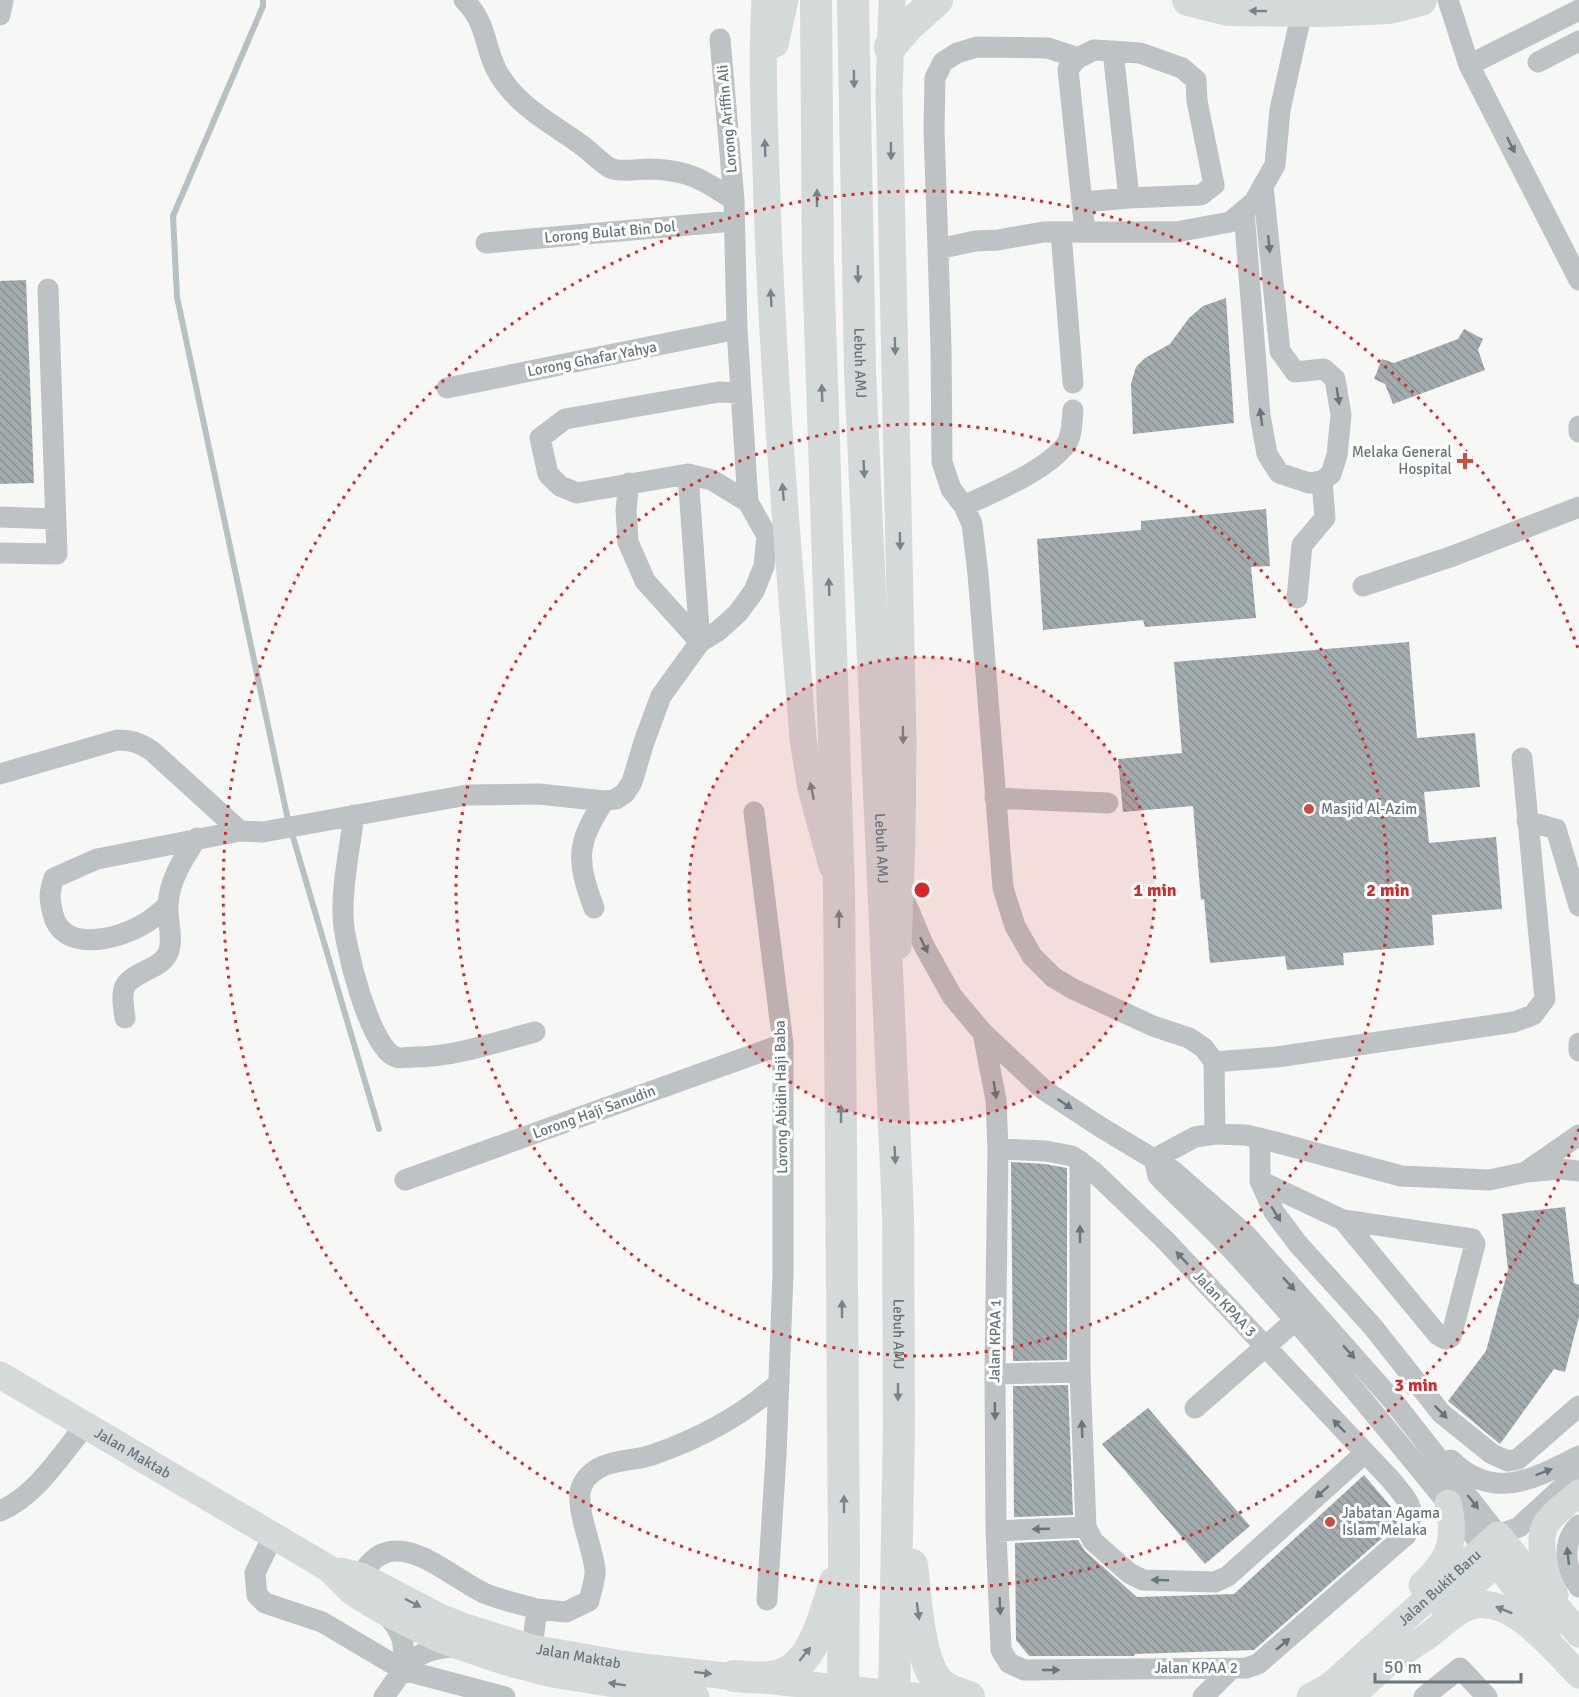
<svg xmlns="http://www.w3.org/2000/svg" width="1579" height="1697" font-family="Signika,sans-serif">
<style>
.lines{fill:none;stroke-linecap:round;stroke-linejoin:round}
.stream{stroke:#b5c1c3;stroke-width:6}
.building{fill:url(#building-back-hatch)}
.minor{stroke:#bdc2c4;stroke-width:21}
.major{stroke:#d4d9da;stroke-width:27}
.highway{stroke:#d4d9da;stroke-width:32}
.oneway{fill:#76858a}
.oneway2{fill:#66767c}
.ring{fill:none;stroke:#d62828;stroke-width:3;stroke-dasharray:3 6}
.poi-dot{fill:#ce4d3f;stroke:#fff;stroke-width:2}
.labels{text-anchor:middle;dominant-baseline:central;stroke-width:6;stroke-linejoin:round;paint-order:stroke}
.street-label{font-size:15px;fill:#66767c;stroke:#fff}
.poi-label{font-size:15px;fill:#66767c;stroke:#fff;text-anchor:start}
.centre{fill:#d62828;stroke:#fff;stroke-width:3}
.ring-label{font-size:18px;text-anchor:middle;font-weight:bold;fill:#d62828;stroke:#fff;stroke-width:6;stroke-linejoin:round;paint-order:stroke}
</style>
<defs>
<pattern id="building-back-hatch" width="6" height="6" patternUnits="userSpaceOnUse" patternTransform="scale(1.5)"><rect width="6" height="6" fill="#a2acaf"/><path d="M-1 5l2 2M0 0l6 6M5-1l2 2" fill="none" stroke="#889193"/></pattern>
</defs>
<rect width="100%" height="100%" fill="#f7f7f5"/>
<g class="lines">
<path class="stream" d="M 263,0 L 263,6 L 173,216 L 177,297 L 288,820
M 293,837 L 379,1129"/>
</g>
<path class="building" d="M 26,280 L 34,483 L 0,484 L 0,281 Z
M 1226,298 L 1234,423 L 1133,434 L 1131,384 L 1136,367 L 1145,358 L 1170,344 L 1189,318 L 1203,306 Z
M 1464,329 L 1483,339 L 1478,350 L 1485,370 L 1393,404 L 1385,384 L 1374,379 L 1382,359 L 1394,363 L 1458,339 Z
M 1266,509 L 1270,566 L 1251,567 L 1256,618 L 1145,627 L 1143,620 L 1043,630 L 1037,539 L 1141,530 L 1141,521 Z
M 1409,642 L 1417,738 L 1475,733 L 1480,787 L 1424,792 L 1429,843 L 1496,837 L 1502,909 L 1432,915 L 1434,945 L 1343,953 L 1344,965 L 1287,970 L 1285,956 L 1210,963 L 1204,899 L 1201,900 L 1193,806 L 1123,812 L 1118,759 L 1182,753 L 1174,662 Z
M 1011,1162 L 1045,1164 L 1067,1168 L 1067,1360 L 1013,1361 Z
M 1565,1207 L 1574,1283 L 1579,1285 L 1579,1317 L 1565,1372 L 1554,1369 L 1500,1444 L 1448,1401 L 1486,1351 L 1508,1270 L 1502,1214 Z
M 1068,1385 L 1073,1515 L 1014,1517 L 1013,1386 Z
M 1148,1408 L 1250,1526 L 1205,1564 L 1102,1444 Z
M 1364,1475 L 1398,1515 L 1396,1526 L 1254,1650 L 1135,1654 L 1134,1656 L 1029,1656 L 1016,1640 L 1015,1543 L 1078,1540 L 1085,1551 L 1137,1597 L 1234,1594 Z"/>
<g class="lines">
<path class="minor" d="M 464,0 C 486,21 484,44 496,69 C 515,106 552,123 584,147 C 591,152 605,167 613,169 C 621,172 640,169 650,169 C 688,170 702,179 734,200 L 737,329 L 748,502 L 767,536 L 780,535
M 1448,0 L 1469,65 L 1579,280
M 0,15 L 3,0
M 720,39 L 734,200
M 1113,51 L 1129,198
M 1538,62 L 1579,41
M 1469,65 L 1579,10
M 1083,202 L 1129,198 L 1201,195 L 1214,185 L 1197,101 L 1196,80 L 1182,68 L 1140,53 L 1094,50 L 1078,58 L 1068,69 L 1085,232
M 1244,211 L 1260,415 L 1267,454 L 1279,473 L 1309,483 L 1322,481 L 1331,474 L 1337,455 L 1341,415 L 1335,379 L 1324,369 L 1295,372 L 1280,351 L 1263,186
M 1061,232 L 1073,383
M 486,243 L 734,221
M 938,249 L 934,130 L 935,78 L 943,62 L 957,53 L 977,47 L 1048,48 L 1078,58
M 447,388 L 737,329
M 741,393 L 719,392 L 565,419 L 540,438 L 548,474 L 560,486 L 577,493 L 688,474 L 712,480 L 748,502
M 1579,426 L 1579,432
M 629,483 L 626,510 L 628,542 L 645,581 L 700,642 L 688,474
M 964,506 C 995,491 1042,473 1065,446 C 1072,438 1072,421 1073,410
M 0,517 L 56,519
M 0,553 L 57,554 L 48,289
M 1363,586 L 1453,556 L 1579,507
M 1297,598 L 1302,545 L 1325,518 L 1322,481
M 0,774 L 117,740 C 132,740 140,743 152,751 L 240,831
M 995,798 L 1108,803
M 754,812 L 783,1044 L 783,1274 L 776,1456 L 767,1600
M 354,815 C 350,848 342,882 343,915 C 343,941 370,1050 396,1057 C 401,1059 409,1057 414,1057 C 455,1057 496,1042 535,1032
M 1527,821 L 1556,829 L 1579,906
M 902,894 L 923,944 L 952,996 L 983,1033 L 1044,1090 L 1102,1128 L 1172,1170 L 1247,1236 L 1394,1402 L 1498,1535 L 1519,1527 L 1579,1472
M 168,905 C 160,913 151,920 142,925 C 116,940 62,953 53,914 C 49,898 49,893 54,878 L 97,859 L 240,831 L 263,832 L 467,795 L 539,794 L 604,801 L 616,799 L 625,793 L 632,782 L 644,742 L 661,696 L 700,642 L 718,631 L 738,613 L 754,591 L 764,566 L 767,536
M 594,908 C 576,860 576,844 604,801
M 125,1018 C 119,980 125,982 155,966 C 160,963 166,958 168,953 C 174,939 167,921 168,906 C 169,880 183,859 197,838
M 983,1033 L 996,1100 L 998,1149 L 995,1374 L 996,1531 L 1001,1650 L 1009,1663 L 1024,1670 L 1246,1668 L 1258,1664 L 1406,1535 C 1417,1506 1409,1503 1392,1481 L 1165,1240 L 1094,1172 L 1072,1156 L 1046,1151 L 998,1149
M 1579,1043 L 1579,1051
M 1214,1062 L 1277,1057 L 1514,1022 L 1533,1015 L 1545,999 L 1522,758
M 1215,1134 L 1214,1062 L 1204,1048 L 1189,1038 L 1153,1026 L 1073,989 L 1053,977 L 1032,956 L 1015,926 L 1003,888 L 978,574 L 972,524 L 964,506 L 951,489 L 942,462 L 941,348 L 938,249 L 975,241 L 998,240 L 1043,232 L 1176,232 L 1230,222 L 1254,202 L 1275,165 L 1280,110 L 1302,11
M 1260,1138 L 1260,1181 L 1274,1212 L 1298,1244 L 1373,1327 L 1441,1413 L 1492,1454 L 1508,1461 L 1518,1459 L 1579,1406
M 1154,1159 L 1158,1176 C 1182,1201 1208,1224 1232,1250 C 1320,1345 1402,1447 1484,1548
M 1154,1159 L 1195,1137 L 1215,1134 L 1246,1135 L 1275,1142 L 1401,1176 L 1489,1180 L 1527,1172 L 1560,1169 L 1579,1171
M 1080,1161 L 1080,1372 L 1086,1527 L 1093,1541 L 1129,1573 L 1143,1580 L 1215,1582 L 1228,1576 L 1365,1453
M 1527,1171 L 1579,1135
M 405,1180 L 783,1044
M 1260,1181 L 1343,1220 L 1472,1239 L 1475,1244 L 1451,1337 L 1445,1339 L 1438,1335 L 1343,1220
M 995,1374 L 1080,1372
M 1195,1408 L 1305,1312
M 1451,1460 C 1493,1502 1534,1479 1579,1456
M 0,1511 C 36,1496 61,1455 85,1426
M 1579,1525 C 1561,1542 1565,1569 1579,1587
M 996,1531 L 1086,1527
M 273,1536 L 255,1573 L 257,1595 L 265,1603 L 322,1622 L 403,1670 L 505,1697
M 361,1576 C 392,1519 446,1575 484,1593 C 500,1600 520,1604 537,1609
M 385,1613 C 404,1633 405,1643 403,1670
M 532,1648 L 537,1609 L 566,1612 L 589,1601 C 591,1591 596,1579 595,1569 C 592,1546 578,1515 580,1493 C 581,1482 590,1473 599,1468 C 616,1459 634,1461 652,1455 C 699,1439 742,1416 779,1383
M 384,1697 C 407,1664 415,1647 459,1647
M 1203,1697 L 1232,1668
M 1424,1697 L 1460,1668 L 1487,1697"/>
<g class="major">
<path d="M 765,0 C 761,67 765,133 767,200 C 773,380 789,560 803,739 L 811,789 L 832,866"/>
<path d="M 892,0 L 889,92 L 903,740 L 902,839 L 898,946"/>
<path d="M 775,44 L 785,0"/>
<path id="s1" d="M 0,1375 L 328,1568 L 352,1592 L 383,1611 L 437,1638 L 462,1647 L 506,1662 L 552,1674 L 696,1697"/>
<path d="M 1485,1549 L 1549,1629"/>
<path id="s2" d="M 341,1571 L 361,1576 L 440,1617 L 465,1627 L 532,1648 L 634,1666 L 921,1697"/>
<path d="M 1422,1585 C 1450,1559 1457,1540 1448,1503"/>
<path d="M 1555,1595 C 1546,1581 1537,1542 1545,1526 C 1552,1513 1568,1503 1579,1493"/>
<path d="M 1445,1610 L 1510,1550"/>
<path d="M 1394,1658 C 1404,1651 1415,1645 1425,1638 C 1438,1629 1449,1617 1462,1610 C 1504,1585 1553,1649 1579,1675"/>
<path id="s3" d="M 1310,1697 L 1331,1685 L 1498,1535 L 1579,1634"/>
<path d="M 1351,1697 L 1406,1646"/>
</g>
<g class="highway">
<path d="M 816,0 L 818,265 L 839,888 L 844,1555 L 843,1697"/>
<path id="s4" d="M 853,0 L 860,371 L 898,1213 L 899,1427 L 894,1697"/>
<path d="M 1188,0 L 1228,10 L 1323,11 L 1389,8 L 1421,0"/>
<path d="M 890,47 L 909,25 L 937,0"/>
<path d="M 912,1565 C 916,1595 918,1668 943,1686 C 951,1692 961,1694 969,1697"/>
<path d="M 734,1676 C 750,1677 769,1680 785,1673 C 815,1660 826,1610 835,1582"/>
</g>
</g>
<defs><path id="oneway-solid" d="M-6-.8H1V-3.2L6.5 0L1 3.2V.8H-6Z" transform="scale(1.5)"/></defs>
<g class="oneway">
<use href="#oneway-solid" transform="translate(1258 11) rotate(-179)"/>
<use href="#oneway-solid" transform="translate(854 79) rotate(89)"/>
<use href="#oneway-solid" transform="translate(765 148) rotate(-92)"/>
<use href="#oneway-solid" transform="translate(891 151) rotate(89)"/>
<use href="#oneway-solid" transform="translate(817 198) rotate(-90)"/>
<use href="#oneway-solid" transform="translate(858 274) rotate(89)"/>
<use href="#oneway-solid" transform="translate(771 298) rotate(-93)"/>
<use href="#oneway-solid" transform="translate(895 346) rotate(89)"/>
<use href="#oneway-solid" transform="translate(822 393) rotate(-92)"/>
<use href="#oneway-solid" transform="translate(864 469) rotate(87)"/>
<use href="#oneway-solid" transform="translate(783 492) rotate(-95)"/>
<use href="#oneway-solid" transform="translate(900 541) rotate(89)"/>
<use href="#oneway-solid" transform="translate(829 587) rotate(-92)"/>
<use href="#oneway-solid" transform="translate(903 735) rotate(89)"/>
<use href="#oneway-solid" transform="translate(812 791) rotate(-102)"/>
<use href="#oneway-solid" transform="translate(839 919) rotate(-90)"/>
<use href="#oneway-solid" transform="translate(841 1114) rotate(-90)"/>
<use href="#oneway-solid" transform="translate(895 1155) rotate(87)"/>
<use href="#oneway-solid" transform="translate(842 1309) rotate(-90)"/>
<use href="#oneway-solid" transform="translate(898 1392) rotate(90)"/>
<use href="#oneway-solid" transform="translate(844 1504) rotate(-90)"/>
<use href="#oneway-solid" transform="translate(413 1603) rotate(28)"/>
<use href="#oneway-solid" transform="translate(1504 1610) rotate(-158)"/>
<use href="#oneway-solid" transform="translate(918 1611) rotate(82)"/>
<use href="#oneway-solid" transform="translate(805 1654) rotate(-51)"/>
<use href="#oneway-solid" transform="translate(703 1673) rotate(6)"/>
<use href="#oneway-solid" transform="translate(617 1684) rotate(-171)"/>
</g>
<g class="oneway2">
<use href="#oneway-solid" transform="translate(1511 145) rotate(63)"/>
<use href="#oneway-solid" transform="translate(1269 244) rotate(84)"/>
<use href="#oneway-solid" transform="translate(1338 396) rotate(81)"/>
<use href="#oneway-solid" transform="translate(1261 417) rotate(-98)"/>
<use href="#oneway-solid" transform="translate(924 945) rotate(64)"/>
<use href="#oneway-solid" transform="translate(995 1090) rotate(81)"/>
<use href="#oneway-solid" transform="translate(1065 1104) rotate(34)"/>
<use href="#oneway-solid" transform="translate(1276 1214) rotate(58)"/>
<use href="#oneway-solid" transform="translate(1080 1234) rotate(-90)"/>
<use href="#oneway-solid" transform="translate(1182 1258) rotate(-133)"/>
<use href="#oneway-solid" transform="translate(1289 1284) rotate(48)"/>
<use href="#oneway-solid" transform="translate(1349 1352) rotate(48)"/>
<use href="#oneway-solid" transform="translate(995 1411) rotate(89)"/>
<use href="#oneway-solid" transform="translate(1441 1412) rotate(45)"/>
<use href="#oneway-solid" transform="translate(1339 1426) rotate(-134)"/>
<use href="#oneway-solid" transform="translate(1082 1429) rotate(-92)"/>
<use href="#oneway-solid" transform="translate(1544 1472) rotate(-21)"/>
<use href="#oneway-solid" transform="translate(1322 1492) rotate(138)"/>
<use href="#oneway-solid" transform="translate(1473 1502) rotate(52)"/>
<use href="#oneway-solid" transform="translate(1041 1529) rotate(178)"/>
<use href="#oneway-solid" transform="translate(1568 1556) rotate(-96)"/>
<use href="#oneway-solid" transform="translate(1160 1580) rotate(-178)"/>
<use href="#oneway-solid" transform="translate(1000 1606) rotate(88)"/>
<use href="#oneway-solid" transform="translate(1283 1644) rotate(-40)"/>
<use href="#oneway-solid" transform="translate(1051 1670)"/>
</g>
<circle cx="922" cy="890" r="233" fill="#d62828" fill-opacity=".12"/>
<g class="ring">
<circle cx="922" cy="890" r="233"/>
<circle cx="922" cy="890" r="466"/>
<path d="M1579 1129A699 699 0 1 1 1579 651"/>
</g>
<g class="poi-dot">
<path d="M1462 452h6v6h6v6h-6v6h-6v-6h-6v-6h6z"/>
<circle cx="1309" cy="809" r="6"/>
<circle cx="1330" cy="1522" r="6"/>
</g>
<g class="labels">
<g class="street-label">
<text transform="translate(727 119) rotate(-95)">Lorong Ariffin Ali</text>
<text transform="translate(610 232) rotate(-5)">Lorong Bulat Bin Dol</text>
<text transform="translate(592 359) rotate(-11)">Lorong Ghafar Yahya</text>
<text stroke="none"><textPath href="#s4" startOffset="363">Lebuh AMJ</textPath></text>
<text stroke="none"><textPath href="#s4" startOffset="849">Lebuh AMJ</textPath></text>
<text transform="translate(781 1097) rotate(-91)">Lorong Abidin Haji Baba</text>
<text transform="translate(594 1112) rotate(-20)">Lorong Haji Sanudin</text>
<text transform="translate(1225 1304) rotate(47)">Jalan KPAA 3</text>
<text stroke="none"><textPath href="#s4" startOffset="1335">Lebuh AMJ</textPath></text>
<text transform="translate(995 1341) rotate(-89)">Jalan KPAA 1</text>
<text stroke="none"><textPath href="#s1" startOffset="154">Jalan Maktab</textPath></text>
<text stroke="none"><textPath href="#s3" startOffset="170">Jalan Bukit Baru</textPath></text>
<text stroke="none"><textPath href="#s2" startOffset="254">Jalan Maktab</textPath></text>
<text x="1196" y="1668">Jalan KPAA 2</text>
</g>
<g class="poi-label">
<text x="1452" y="452" text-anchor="end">Melaka General<tspan x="1452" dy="17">Hospital</tspan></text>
<text x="1321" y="809">Masjid Al-Azim</text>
<text x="1342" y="1513">Jabatan Agama<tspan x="1342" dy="17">Islam Melaka</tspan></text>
</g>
</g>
<circle cx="922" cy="890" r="9" class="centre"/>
<g class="ring-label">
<text x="1155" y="896">1 min</text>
<text x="1388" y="896">2 min</text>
<text x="1416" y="1391">3 min</text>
</g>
<path d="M1375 1673v9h146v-9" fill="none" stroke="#66767c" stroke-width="3"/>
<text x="1384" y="1673" font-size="18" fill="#66767c" stroke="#ffffff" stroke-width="4.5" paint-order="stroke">50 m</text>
</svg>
